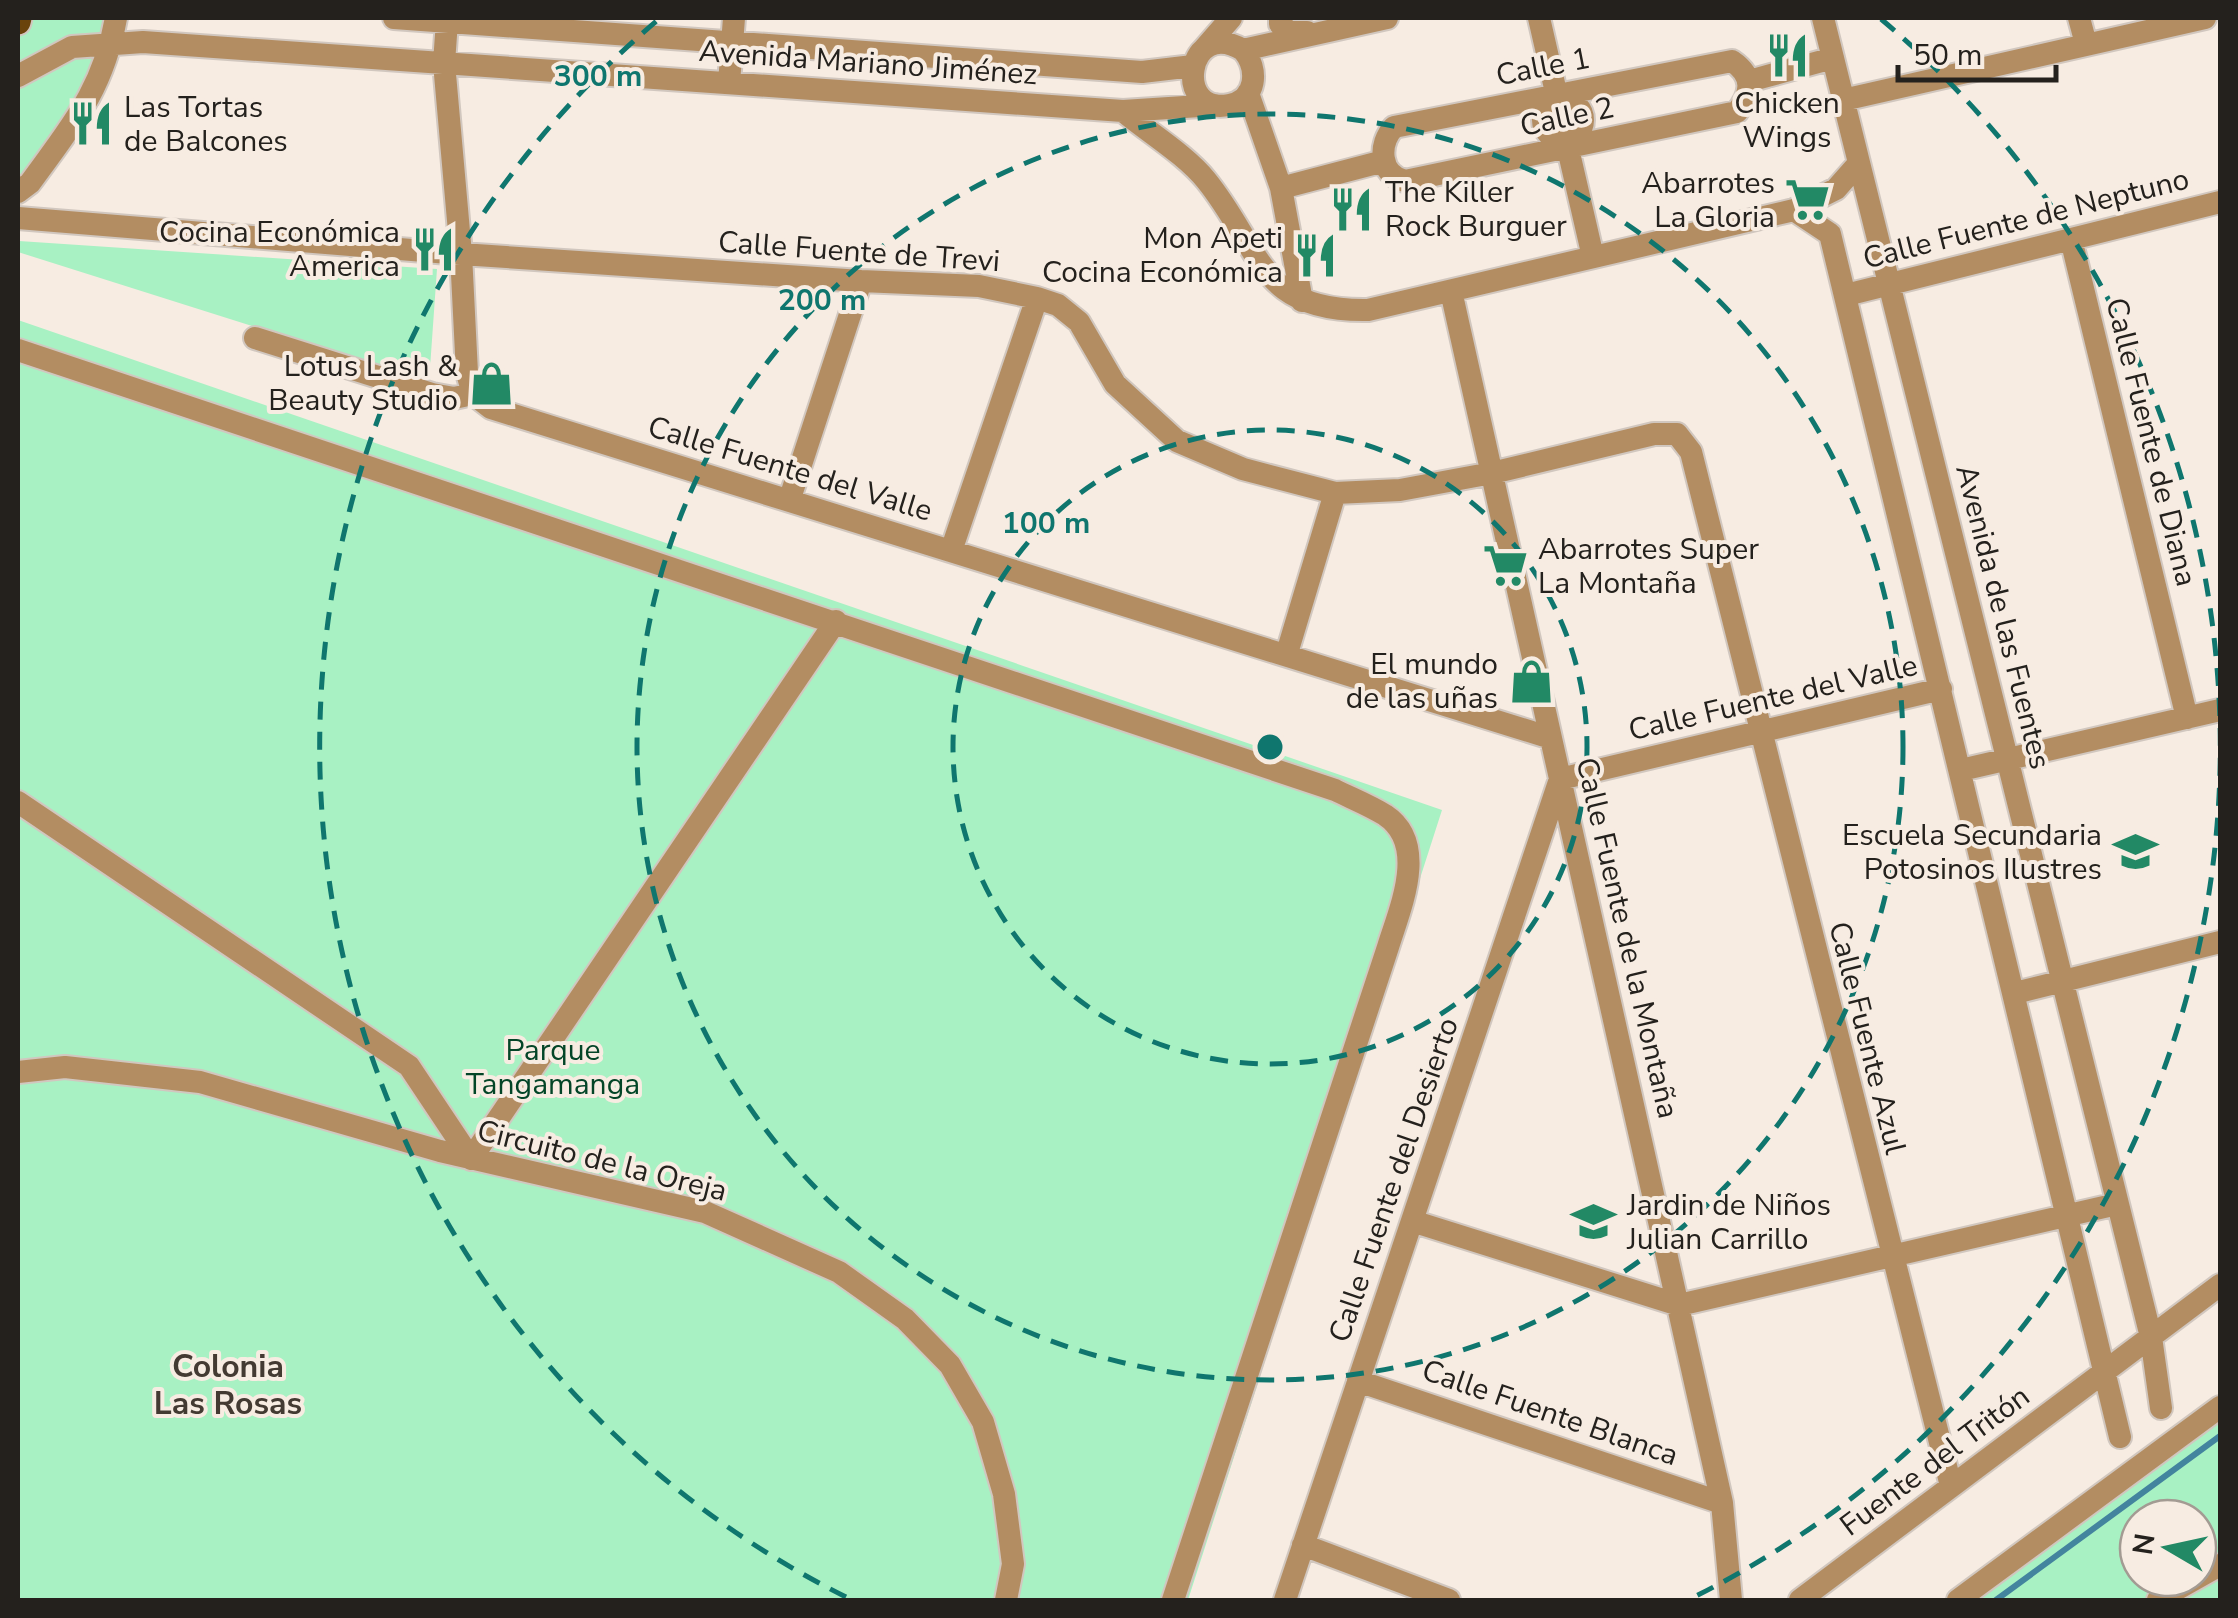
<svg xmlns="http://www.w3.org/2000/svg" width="2238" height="1618" font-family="'Nunito Sans',sans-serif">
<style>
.green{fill:#a8f1c3;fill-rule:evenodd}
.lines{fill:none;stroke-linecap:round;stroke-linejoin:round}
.stream{stroke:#43849e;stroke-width:6}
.minor-casing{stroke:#d1c7bf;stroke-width:26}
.major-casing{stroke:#d1c7bf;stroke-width:29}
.minor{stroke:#b38d62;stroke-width:22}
.major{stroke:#6a430c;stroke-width:25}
.ring{fill:none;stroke:#0f766e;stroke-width:5;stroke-dasharray:18 12}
.labels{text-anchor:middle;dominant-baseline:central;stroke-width:8;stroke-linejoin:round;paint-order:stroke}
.street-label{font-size:30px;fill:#24211d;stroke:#f7ece2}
.poi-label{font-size:30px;fill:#24211d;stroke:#f7ece2;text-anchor:end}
.park-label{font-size:30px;fill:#034527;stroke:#f7ece2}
.neighbourhood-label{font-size:32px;font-weight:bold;fill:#433a32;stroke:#f7ece2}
.centre{fill:#0f766e;stroke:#f7ece2;stroke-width:5}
.ring-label{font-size:30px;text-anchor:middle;font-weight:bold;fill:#0f766e;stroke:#f7ece2;stroke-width:8;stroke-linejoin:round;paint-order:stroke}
</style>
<rect width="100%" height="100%" fill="#f7ece2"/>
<path class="green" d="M 18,18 L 116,18 L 111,45 L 18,192 Z
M 19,241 L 437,269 L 429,382 L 18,252 Z
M 18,320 L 1442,810 L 1188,1600 L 18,1600 Z
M 2220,1397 L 2220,1600 L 1943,1600 L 2038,1535 ZM 2138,1518 L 2198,1518 L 2198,1578 L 2138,1578 Z"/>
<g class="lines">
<path class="stream" d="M 1996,1600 L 2220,1436"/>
<defs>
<path id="minor" d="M 394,18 L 1142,72 L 1193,66
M 1280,18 L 1280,24 L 1289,32 L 1307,32
M 1539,18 L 1558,101
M 1823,18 L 2151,1337 L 2161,1408
M 2079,18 L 2086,44
M 447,21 L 444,63 L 461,254 L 467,373 L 473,394 L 491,408 L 1551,738
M 1204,49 L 1231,18
M 1243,50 C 1259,69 1257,100 1229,105 C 1173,116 1186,16 1243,50 L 1387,18
M 1732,61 C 1754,76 1752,93 1737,112 L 1405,181 C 1379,175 1378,144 1394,127 Z
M 18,76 L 72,47 L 143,42 L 1123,111 L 1215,105
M 1749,81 L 1833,58
M 729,83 L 734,18
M 1248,93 L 1281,188 L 1302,301
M 1843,100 L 2205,18
M1543 120a20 20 0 1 1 40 0a20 20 0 1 1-40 0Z
M 1123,111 C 1148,132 1186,155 1206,180 C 1262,249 1258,312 1368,310 L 1794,210 L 1836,189 L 1859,163
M 1566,140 L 1593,257
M 1281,188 L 1384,161
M 18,192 L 30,183 C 72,125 103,90 116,18
M 1794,210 L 1830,234 L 2120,1437
M 18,218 L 461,254 L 861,281 L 979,286 L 1037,298 L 1058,305 L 1079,322 L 1115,384 L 1177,441 L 1243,469 L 1335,493 L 1400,490 L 1492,473 L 1654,434 L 1677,434 L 1691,452 L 1951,1486
M 2071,239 L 2187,718
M 1451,291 L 1722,1503 L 1731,1600
M 1846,295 L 2220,202
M 255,338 L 432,394 L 454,398 L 473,394
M 18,350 L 1335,790 C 1351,798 1369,805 1385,815 C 1429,844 1400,908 1388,947 L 1173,1600
M 790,498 L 861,281
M 951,551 L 1037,298
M 1287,653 L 1335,493
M 1961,770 L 2220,710
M 18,802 L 409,1066 L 471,1159 L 836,621
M 2015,993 L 2220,942
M 18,1072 L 65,1067 L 200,1082 L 440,1151 L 705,1212 L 839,1272 L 905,1319 L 950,1365 L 983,1422 L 1004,1494 L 1013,1564 L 1006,1600
M 1412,1221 L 1679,1305 L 2117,1204
M 1358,1381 L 1722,1503
M 1303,1545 L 1449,1600
M 1285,1600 L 1560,779 L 1941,689
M 1800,1600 L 2220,1285
M 1958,1600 L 2220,1407
M 2158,1600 L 2220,1565"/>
<path id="major" d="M 18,22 L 19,18"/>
</defs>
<use href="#minor" class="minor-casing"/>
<use href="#major" class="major-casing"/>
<use href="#minor" class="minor"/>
<use href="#major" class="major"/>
</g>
<g class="ring">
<circle cx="1270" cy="747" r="317"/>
<circle cx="1270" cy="747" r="633"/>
<path d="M846 1597A950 950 0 0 1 659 19M1881 19A950 950 0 0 1 1694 1597"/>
</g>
<defs>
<symbol id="restaurant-bare" viewBox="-9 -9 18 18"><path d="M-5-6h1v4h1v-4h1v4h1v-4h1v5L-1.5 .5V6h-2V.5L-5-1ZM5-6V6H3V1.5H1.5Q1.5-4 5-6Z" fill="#228965" stroke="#f7ece2" stroke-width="2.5" paint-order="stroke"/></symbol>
<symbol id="supermarket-bare" viewBox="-9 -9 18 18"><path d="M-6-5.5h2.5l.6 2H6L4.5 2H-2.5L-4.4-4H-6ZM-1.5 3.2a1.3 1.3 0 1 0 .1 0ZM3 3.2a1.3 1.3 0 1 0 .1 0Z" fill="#228965" stroke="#f7ece2" stroke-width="2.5" paint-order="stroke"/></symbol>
<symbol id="shop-bare" viewBox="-9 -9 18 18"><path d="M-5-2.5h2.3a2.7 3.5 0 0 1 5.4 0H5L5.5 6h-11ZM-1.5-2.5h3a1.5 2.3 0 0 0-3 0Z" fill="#228965" stroke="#f7ece2" stroke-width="2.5" paint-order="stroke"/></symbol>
<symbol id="school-bare" viewBox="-9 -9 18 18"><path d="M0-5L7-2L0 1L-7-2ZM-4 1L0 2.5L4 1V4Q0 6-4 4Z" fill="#228965" stroke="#f7ece2" stroke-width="2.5" paint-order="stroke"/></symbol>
</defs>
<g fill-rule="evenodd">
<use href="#restaurant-bare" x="1756" y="24" width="63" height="63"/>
<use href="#restaurant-bare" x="60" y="92" width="63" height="63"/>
<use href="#supermarket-bare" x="1776" y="168" width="63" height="63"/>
<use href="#restaurant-bare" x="1320" y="178" width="63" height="63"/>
<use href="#restaurant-bare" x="402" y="218" width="63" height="63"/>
<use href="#restaurant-bare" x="1284" y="224" width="63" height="63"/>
<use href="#shop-bare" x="460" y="352" width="63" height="63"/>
<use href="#supermarket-bare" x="1474" y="534" width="63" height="63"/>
<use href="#shop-bare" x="1500" y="650" width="63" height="63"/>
<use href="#school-bare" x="2104" y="820" width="63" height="63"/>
<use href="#school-bare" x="1562" y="1190" width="63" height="63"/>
</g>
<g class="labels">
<g class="street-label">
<text transform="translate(868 63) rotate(4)">Avenida Mariano Jiménez</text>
<text transform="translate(1543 67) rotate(-11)">Calle 1</text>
<text transform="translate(1567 117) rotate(-12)">Calle 2</text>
<text transform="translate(2026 219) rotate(-14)">Calle Fuente de Neptuno</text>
<text transform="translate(859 252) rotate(4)">Calle Fuente de Trevi</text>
<text transform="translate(2151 442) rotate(76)">Calle Fuente de Diana</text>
<text transform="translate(790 469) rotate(17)">Calle Fuente del Valle</text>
<text transform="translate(2003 617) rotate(76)">Avenida de las Fuentes</text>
<text transform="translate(1773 698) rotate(-13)">Calle Fuente del Valle</text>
<text transform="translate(1627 938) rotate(77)">Calle Fuente de la Montaña</text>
<text transform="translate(1867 1038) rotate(76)">Calle Fuente Azul</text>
<text transform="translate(602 1161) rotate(14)">Circuito de la Oreja</text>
<text transform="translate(1394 1180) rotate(-71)">Calle Fuente del Desierto</text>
<text transform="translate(1550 1413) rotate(19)">Calle Fuente Blanca</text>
<text transform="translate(1935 1461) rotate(-37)">Fuente del Tritón</text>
</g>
<g class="poi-label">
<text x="1787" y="103" text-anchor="middle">Chicken<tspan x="1787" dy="34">Wings</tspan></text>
<text x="124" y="107" text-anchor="start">Las Tortas<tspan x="124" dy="34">de Balcones</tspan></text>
<text x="1775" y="183">Abarrotes<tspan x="1775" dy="34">La Gloria</tspan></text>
<text x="1385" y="192" text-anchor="start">The Killer<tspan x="1385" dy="34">Rock Burguer</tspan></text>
<text x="400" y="232">Cocina Económica<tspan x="400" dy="34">America</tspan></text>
<text x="1283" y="238">Mon Apeti<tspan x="1283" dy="34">Cocina Económica</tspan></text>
<text x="458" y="366">Lotus Lash &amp;<tspan x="458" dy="34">Beauty Studio</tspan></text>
<text x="1538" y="549" text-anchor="start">Abarrotes Super<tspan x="1538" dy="34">La Montaña</tspan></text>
<text x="1498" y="664">El mundo<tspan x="1498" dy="34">de las uñas</tspan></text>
<text x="2102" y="835">Escuela Secundaria<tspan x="2102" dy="34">Potosinos Ilustres</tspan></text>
<text x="1627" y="1205" text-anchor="start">Jardin de Niños<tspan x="1627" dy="34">Julian Carrillo</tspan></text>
</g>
<g class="park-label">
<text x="553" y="1050">Parque<tspan x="553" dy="34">Tangamanga</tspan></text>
</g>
<g class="neighbourhood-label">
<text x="228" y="1366">Colonia<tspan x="228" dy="37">Las Rosas</tspan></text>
</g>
</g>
<circle cx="1270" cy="747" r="15" class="centre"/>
<g class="ring-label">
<text x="598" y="86">300 m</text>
<text x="822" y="310">200 m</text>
<text x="1046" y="533">100 m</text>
</g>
<rect width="2238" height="1618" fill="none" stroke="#24211d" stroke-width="40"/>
<g transform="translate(2168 1548) rotate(279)"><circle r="48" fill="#f7ece2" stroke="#a39b93" stroke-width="2.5"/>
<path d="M0-8L18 38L0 25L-18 38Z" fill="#228965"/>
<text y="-15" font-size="28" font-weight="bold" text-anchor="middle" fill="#24211d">N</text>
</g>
<path d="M1898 65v15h158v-15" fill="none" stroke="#24211d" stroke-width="5"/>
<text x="1913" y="65" font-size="30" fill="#24211d" stroke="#f7ece2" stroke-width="8" paint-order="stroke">50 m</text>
</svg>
